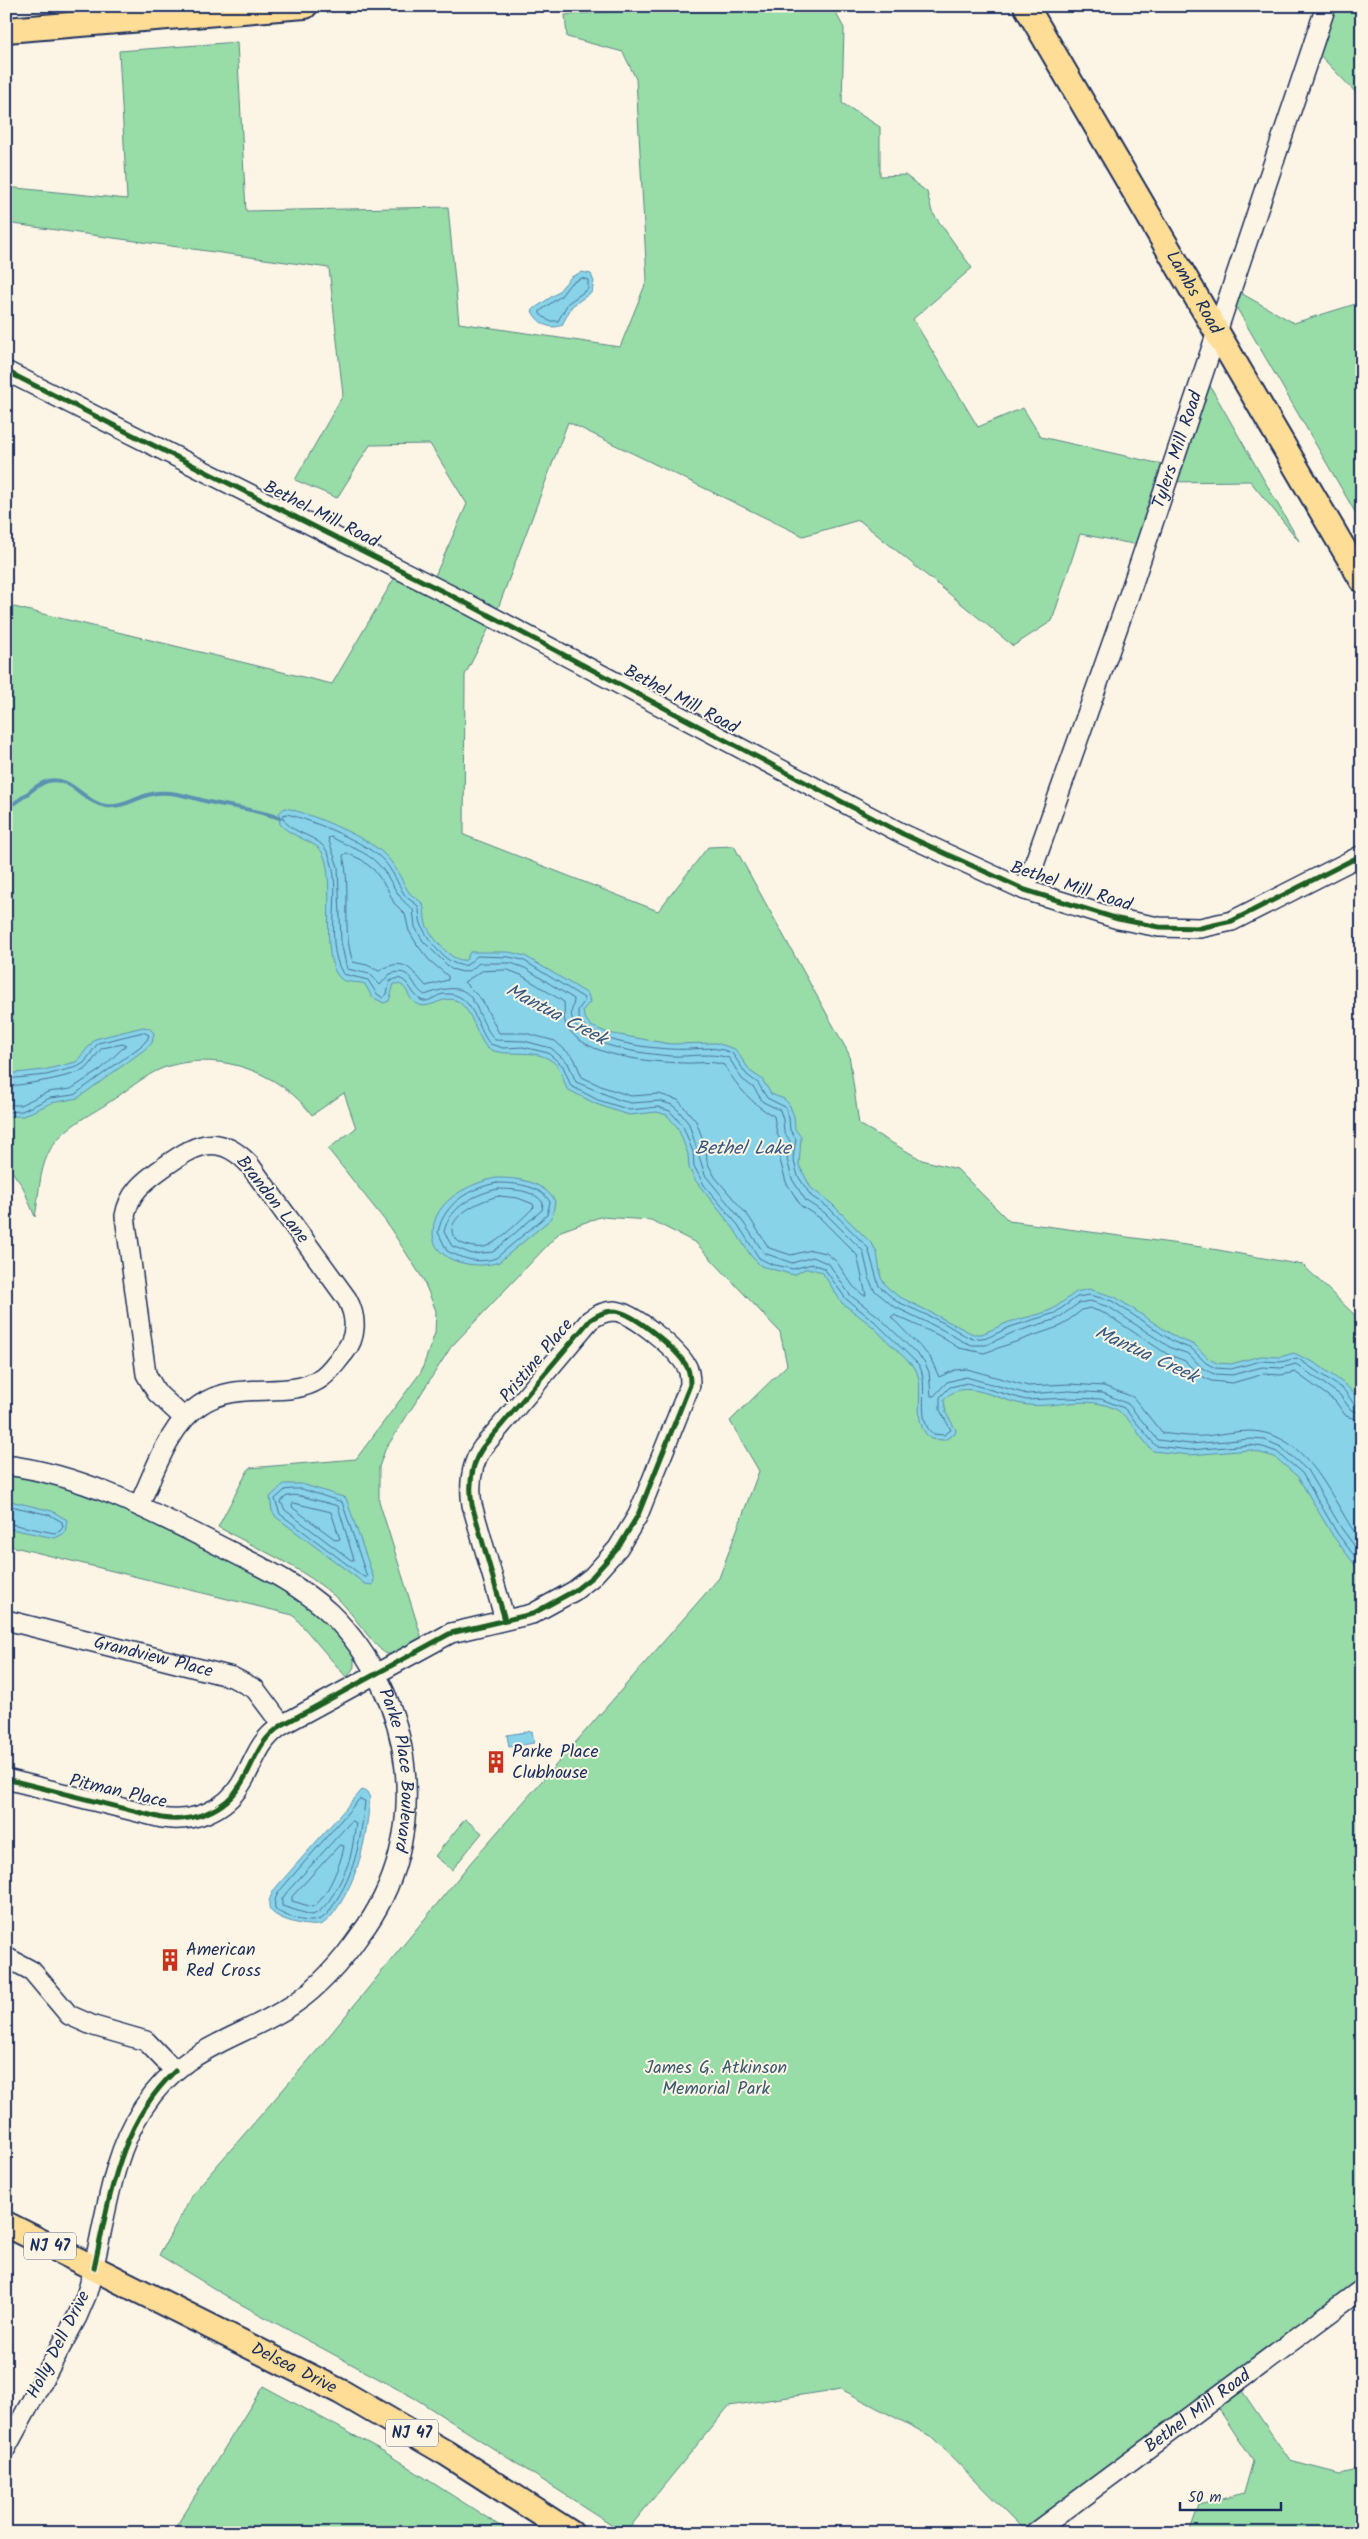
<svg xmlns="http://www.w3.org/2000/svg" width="1368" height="2539" font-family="Kalam,sans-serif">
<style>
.green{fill:#98dca8;stroke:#5a8683}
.water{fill:#88d3e8;stroke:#5c91b1}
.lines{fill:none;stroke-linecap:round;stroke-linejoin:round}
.shore{stroke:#477195;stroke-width:1}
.stream{stroke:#5c91b1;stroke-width:4}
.minor-casing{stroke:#1b2f5e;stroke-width:22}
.major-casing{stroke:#1b2f5e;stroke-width:28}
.minor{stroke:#fcf5e5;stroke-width:19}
.major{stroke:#fedd96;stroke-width:24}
.cycleway-casing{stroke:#fcf5e5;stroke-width:8}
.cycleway{stroke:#1b5e20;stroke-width:5}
.labels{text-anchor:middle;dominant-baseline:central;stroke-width:4;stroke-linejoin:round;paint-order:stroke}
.shield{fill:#fcf5e5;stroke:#5e6a86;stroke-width:1}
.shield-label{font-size:16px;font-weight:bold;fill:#1b2f5e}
.street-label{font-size:18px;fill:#1b2f5e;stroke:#fcf5e5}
.poi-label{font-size:18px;fill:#1b2f5e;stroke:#fcf5e5;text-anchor:start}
.park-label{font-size:18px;fill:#3a5a70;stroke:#fcf5e5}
.water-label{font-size:19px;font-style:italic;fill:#365880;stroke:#fcf5e5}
</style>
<rect width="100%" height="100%" fill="#fcf5e5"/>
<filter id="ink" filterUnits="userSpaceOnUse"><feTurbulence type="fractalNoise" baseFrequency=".02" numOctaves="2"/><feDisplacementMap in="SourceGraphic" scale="10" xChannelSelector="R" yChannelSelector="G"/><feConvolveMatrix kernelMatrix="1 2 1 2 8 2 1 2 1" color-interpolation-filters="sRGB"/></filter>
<g filter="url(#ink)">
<path class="green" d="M 675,6 L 832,6 L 844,28 L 842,103 L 880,127 L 880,176 L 905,175 L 927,192 L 932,212 L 972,268 L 913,319 L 978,427 L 1023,408 L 1041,437 L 1170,466 L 1202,372 L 1299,541 L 1250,481 L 1166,482 L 1144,546 L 1080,534 L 1052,621 L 1013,646 L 859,520 L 803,536 L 568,422 L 495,616 L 465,675 L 464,835 L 658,911 L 708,847 L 734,846 L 849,1054 L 859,1124 L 922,1160 L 957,1169 L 1009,1221 L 1201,1247 L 1303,1265 L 1362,1322 L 1362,2282 L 1234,2379 L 1290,2461 L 1340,2474 L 1362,2469 L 1362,2533 L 1189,2533 L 1199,2505 L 1244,2493 L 1253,2461 L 1211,2397 L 1027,2533 L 932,2437 L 841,2389 L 729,2406 L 625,2533 L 416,2399 L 233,2300 L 159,2255 L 194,2192 L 320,2047 L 472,1861 L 719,1578 L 759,1471 L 730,1421 L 787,1365 L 780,1332 L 696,1243 L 651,1220 L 600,1217 L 561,1231 L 451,1347 L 385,1450 L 379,1467 L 379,1501 L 422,1639 C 413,1644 397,1656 387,1654 C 376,1650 351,1611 339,1600 C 304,1568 260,1550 218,1527 L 249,1468 L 356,1459 L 421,1372 L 435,1333 L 436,1311 L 423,1279 L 386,1222 L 328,1149 L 356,1128 L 344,1093 L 312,1115 C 279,1071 216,1049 163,1068 C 143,1076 124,1093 105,1105 C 86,1117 58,1131 48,1154 C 39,1172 39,1197 35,1217 L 23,1187 L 6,1163 L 6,605 L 332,684 L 398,572 L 430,587 L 467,504 L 430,444 L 370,445 L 337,498 L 295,480 L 343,395 L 329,268 L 6,223 L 6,187 L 127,199 L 119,51 L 237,42 L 246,211 L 448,207 L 459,323 L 620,347 L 647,280 L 636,79 L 623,52 L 567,37 L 565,15 Z
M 1323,6 L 1362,6 L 1362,99 L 1310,45 Z
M 1230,287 L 1294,323 L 1362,302 L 1362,524 L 1228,293 Z
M 6,1475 C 36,1479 63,1486 91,1496 C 125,1508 157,1525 188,1541 C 237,1565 332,1606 354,1658 L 354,1667 L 347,1678 L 293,1615 L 6,1545 Z
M 465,1819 L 482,1833 L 452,1870 L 435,1856 Z
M 263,2386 L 383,2451 L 511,2533 L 172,2533 Z"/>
<path class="water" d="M 582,272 L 591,274 L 594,282 L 592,292 L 572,306 L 562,325 C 550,331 537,322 532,311 L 535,308 L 557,293 L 571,277 Z
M 285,808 C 307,812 366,837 383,853 C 395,864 400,877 408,891 C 412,897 419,899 423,904 C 425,910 424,917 426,924 C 431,936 451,963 466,960 L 470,952 L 509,952 L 525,956 L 588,994 L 590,1002 L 583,1010 L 584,1017 L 591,1026 L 608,1033 L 670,1044 L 716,1043 L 735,1049 L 751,1072 L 762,1079 L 771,1094 L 784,1099 L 789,1104 L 794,1116 L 795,1129 L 801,1137 L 799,1165 L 811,1188 L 832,1204 L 873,1245 L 877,1253 L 881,1278 L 887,1287 L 898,1296 L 973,1334 L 982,1334 L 1009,1322 L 1040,1314 L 1053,1309 L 1076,1292 L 1089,1289 L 1115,1297 L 1177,1338 L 1195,1345 L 1209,1359 L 1217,1363 L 1231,1364 L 1261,1356 L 1280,1357 L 1294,1353 L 1317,1364 L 1347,1386 L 1362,1403 L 1362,1574 L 1333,1536 L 1298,1477 L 1275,1457 L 1250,1450 L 1190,1455 L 1153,1451 C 1138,1437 1130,1414 1111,1407 C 1082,1395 1051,1410 1022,1404 C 997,1400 963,1376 944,1400 L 946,1413 L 956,1430 L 955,1434 L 944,1440 L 931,1439 C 909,1422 927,1389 915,1368 L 871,1325 L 842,1303 L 822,1272 L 812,1269 L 805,1269 L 794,1275 L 761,1266 L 751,1256 L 734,1229 L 695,1180 L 689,1168 L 688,1154 L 678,1128 L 667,1115 L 657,1112 L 630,1115 L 622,1113 L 596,1104 L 567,1089 C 564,1082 562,1074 558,1067 C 540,1044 508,1060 487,1048 C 476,1035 473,1012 459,1002 C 443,992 430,1013 415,1003 C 407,997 407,982 394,984 L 389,1001 L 384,1003 L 372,997 L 365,984 C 357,981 346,984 340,978 C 318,957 337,883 323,854 C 317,841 292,838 280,824 L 279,813 Z
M 143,1027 L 149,1028 L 154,1033 L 152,1043 L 144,1050 L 78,1098 L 51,1103 L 23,1116 L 6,1116 L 6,1074 L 44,1070 L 76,1062 L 95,1039 Z
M 496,1178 C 518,1178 543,1181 555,1201 L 552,1218 L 499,1262 C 477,1270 431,1263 433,1231 C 434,1200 471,1183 496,1178 Z
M 284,1484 L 302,1484 L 346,1498 L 374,1579 L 373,1585 L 365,1584 L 276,1517 L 272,1511 L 270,1497 Z
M 6,1500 L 52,1511 L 67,1520 L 65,1533 L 55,1538 L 6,1528 Z
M 532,1731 L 534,1743 L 509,1747 L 507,1735 Z
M 362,1790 L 367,1792 L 370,1798 C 366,1838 361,1869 340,1904 C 335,1911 330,1920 322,1924 C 312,1929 269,1919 269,1906 C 268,1898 274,1890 278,1885 Z"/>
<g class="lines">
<path class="shore" d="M 582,278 L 588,280 L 588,289 L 568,303 L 558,321 L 549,321 L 540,314 L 540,311 L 561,296 L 570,284 Z
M 347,853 L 362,860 L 374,870 L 387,888 L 394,903 L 405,914 L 409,931 L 418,946 L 429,960 L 448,976 L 448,980 L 426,986 C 410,969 405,956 379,971 L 367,965 L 353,962 C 341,928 352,890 343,856 Z
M 508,970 L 521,975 L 564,1002 C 565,1010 563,1017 566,1025 C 582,1057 651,1062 683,1063 C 698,1064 710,1060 724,1065 C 737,1086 752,1105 774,1116 L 777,1134 L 782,1143 L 780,1160 L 786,1182 L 801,1206 L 820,1218 L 857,1255 L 866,1295 L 863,1295 L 853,1286 L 836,1261 L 826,1253 L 811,1250 L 791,1255 L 769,1248 L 749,1217 L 715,1177 L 707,1162 L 706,1148 L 696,1121 L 678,1100 L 659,1094 L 631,1096 L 603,1087 L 582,1077 L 574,1058 L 555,1041 L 525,1033 L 499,1033 L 482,1000 L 464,982 L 482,971 Z
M 6,1079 L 46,1075 L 77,1067 L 84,1063 L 98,1043 L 143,1032 L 149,1035 L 147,1040 L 141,1046 L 74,1095 L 50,1098 L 22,1111 L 6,1112
M 6,1086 C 20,1086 78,1076 87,1068 C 93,1062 96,1054 102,1048 L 123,1044 L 126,1045 L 100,1070 L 71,1089 L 48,1092 L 20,1105 L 6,1105
M 497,1183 C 515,1183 540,1185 550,1202 L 547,1215 L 496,1258 C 478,1264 464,1259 447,1251 L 438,1232 C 444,1203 470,1188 497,1183 Z
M 498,1189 C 512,1189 535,1190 543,1203 L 542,1210 L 493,1252 L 472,1254 L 452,1246 L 444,1232 C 449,1207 475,1194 498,1189 Z
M 499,1196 L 518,1198 L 533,1204 L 534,1207 C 524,1217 500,1241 487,1246 C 478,1250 453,1245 452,1231 C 451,1213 485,1199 499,1196 Z
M 1362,1407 L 1354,1404 L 1344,1390 L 1297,1358 L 1281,1362 L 1261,1361 L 1231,1369 L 1215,1368 L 1206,1363 L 1192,1349 L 1174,1342 L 1112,1301 L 1090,1295 L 1077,1297 L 1055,1313 L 1010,1327 L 989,1337 L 973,1339 L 964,1335 L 944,1323 L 896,1301 L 879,1286 L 868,1248 L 829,1208 L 811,1196 L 798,1176 L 793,1158 L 796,1139 L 790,1130 L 789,1118 L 785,1107 L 767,1098 L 758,1083 L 747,1075 L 732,1053 C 712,1044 692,1051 671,1049 C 648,1048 576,1041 578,1010 L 584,1002 L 584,998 L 523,960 L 509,957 L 477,956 L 467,965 C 449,969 428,941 422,926 C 419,920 420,912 418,906 C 414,902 407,899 404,894 C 397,882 393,871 384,861 C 368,843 311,820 287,814 L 283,815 L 283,819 C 294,836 319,834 328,853 C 345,890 322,938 343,974 L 368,980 L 377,994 L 383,998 L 387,994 L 390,981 L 398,978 C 411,981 411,996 423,1001 C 431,1002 437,994 445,994 C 474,992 476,1028 490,1044 L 503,1048 L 523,1047 L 548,1053 L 563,1066 L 571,1086 L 598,1100 L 630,1110 L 658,1107 L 670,1111 L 683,1126 L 693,1152 L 694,1166 L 704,1185 L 738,1225 L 759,1258 L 771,1264 L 793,1269 L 812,1264 L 824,1268 L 846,1299 L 874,1321 L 919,1365 C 930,1384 915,1420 933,1434 L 944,1435 L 951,1430 L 940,1410 L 940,1397 L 950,1387 L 967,1383 L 1026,1400 L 1069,1398 L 1101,1399 L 1124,1408 L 1156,1446 L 1190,1450 L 1250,1445 L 1263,1447 L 1277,1452 L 1302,1473 L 1337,1533 L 1362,1566
M 1362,1413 L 1351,1410 L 1340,1395 L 1296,1364 L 1281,1368 L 1262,1367 L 1232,1375 L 1214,1374 L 1202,1368 L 1189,1354 L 1171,1348 L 1109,1307 L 1090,1301 L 1079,1303 L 1057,1319 L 1012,1333 L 986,1345 L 972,1345 L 962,1341 L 941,1329 L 893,1306 L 874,1290 L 870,1281 L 863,1251 L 825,1213 L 806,1201 L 792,1179 L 787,1159 L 790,1141 L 784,1132 L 783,1120 L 780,1110 L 763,1102 L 754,1088 L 742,1079 L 729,1058 C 709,1052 692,1057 672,1056 C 646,1054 579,1047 572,1018 C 570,1011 574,1005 574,999 L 525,968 L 511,963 L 479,963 L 471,970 L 463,972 L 451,969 L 423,941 L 415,927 L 413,909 C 396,899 392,878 378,864 C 366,851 347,846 331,837 L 328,838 L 338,867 L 341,942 L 347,969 L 370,974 L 380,985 L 390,974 C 414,966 411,988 425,995 C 481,974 469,1009 495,1040 L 524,1041 L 551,1048 L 568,1063 L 576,1082 L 619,1100 L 631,1103 L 660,1101 L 672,1105 L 679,1111 L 689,1124 L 705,1175 L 743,1222 L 764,1253 L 792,1263 L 813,1257 L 829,1264 L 850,1295 L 878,1316 L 924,1361 L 929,1372 L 931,1396 L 934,1396 L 947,1382 L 966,1377 L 1027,1394 L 1069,1391 L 1103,1393 L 1128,1404 L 1158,1440 L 1190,1444 L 1251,1439 L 1265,1440 L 1281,1447 L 1307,1470 L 1342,1529 L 1362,1556
M 1362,1421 L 1346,1416 L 1335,1401 L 1295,1372 L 1281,1375 L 1264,1374 L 1232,1383 L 1211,1381 L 1198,1374 L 1185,1361 L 1167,1354 L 1106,1314 L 1090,1308 L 1082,1310 L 1061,1326 L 984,1353 L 959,1348 L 938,1335 L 894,1315 L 891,1317 L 930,1357 L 939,1377 L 955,1370 L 967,1369 L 1028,1386 L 1069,1384 L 1104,1386 L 1133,1397 L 1162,1433 C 1176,1435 1190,1437 1204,1436 C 1219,1435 1234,1431 1250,1431 C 1311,1433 1331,1502 1362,1543
M 294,1489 L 302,1489 L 342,1502 L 367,1577 L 364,1577 L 280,1514 L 275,1499 L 285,1490 Z
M 301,1496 L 338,1506 L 354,1560 L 351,1560 L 285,1510 L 281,1502 C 285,1494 293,1495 301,1496 Z
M 294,1503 L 331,1512 L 340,1539 L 336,1540 L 293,1508 L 292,1505 Z
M 6,1505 L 50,1515 L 62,1522 L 63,1527 L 60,1531 L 54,1533 L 6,1523
M 360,1799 L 365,1801 C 361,1837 356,1869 337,1899 C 332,1907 328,1916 320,1919 C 309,1925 285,1916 276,1910 C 272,1902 277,1894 282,1888 Z
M 352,1821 L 356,1823 C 354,1834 353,1847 350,1858 C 346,1872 327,1914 311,1915 L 282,1906 L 282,1899 L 287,1892 Z
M 340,1845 L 344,1846 C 342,1861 326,1901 312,1907 L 292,1901 L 292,1897 Z"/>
<path class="stream" d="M 6,807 C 22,802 34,784 48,781 C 71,775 84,803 106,806 C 125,808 139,795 157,793 C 175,791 192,798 209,802 C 233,807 257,810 280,818"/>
<defs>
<g id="minor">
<path d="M 6,371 L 462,601 L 903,834 L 1025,890 L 1118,919 L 1159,927 L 1200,928 L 1232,921 L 1362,855"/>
<path id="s1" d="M 1025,890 L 1128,598 L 1326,6"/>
<path id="s2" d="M 6,1465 C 83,1475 149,1510 218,1545 C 257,1565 298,1583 330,1613 C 416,1697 434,1837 360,1935 C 342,1961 320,1986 294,2004 C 237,2041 184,2045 143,2108 C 107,2163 105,2234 86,2296 L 77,2317 L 6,2448"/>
<path d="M 139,1505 C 155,1472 168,1426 200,1405 C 237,1379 286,1400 318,1380 C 329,1374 336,1362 344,1353 C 357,1337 357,1317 347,1299 L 249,1164 C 217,1130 193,1146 161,1169 C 143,1182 129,1193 125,1216 L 146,1374 L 157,1393 L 184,1418"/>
<path id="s3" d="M 6,1620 L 232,1677 L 255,1689 L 282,1725"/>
<path d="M 6,1779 L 162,1818 C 192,1823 225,1811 241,1784 C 256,1760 257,1742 282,1725 L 451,1633 L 532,1614 L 574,1591 L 592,1577 L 618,1548 L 638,1515 L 690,1385 C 690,1379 690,1372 687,1367 C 678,1350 633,1312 614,1311 C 605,1311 597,1315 590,1320 L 483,1447 C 471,1464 469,1485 472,1505 L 505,1620"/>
<path d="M 6,1957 L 32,1971 L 69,2015 L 94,2026 L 146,2041 L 175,2071"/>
<path id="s4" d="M 1034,2533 L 1362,2289"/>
</g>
<g id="major">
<path id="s5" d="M 1026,6 L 1362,580"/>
<path d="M 6,30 L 305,6"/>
<path id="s6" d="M 6,2224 L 341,2392 L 446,2453 L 571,2533"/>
</g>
</defs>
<use href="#minor" class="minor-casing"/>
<use href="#major" class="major-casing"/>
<use href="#minor" class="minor"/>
<use href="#major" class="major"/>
<defs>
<path id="cycleway" d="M 6,371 L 462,601 L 903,834 L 1025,890 L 1118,919 L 1159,927 L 1200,928 L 1232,921 L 1362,855
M 6,1779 L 162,1818 C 192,1823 225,1811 241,1784 C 256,1760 257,1742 282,1725 L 451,1633 L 532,1614 L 574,1591 L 592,1577 L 618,1548 L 638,1515 L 690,1385 C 690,1379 690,1372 687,1367 C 678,1350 633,1312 614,1311 C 605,1311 597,1315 590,1320 L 483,1447 C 471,1464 469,1485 472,1505 L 505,1620
M 94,2268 C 110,2197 119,2124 175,2071"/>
</defs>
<use href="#cycleway" class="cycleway-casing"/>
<use href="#cycleway" class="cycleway"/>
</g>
</g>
<defs>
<symbol id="building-bare" viewBox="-9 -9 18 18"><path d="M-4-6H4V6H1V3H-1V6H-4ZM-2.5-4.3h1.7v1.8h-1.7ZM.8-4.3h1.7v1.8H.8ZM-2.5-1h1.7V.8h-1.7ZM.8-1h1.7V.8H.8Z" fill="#c8321e" stroke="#fcf5e5" stroke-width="2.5" paint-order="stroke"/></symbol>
</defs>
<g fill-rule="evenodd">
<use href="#building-bare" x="480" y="1746" width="32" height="32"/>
<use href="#building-bare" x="154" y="1944" width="32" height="32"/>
</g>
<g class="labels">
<g class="shield">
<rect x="24" y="2232.5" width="52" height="27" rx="4"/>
<rect x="386" y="2419.5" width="52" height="27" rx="4"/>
</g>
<g class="shield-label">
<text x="50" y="2246">NJ 47</text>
<text x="412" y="2433">NJ 47</text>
</g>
<g class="street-label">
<text stroke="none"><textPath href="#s5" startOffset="332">Lambs Road</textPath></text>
<text stroke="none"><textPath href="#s1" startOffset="466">Tylers Mill Road</textPath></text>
<text transform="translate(321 515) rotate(27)">Bethel Mill Road</text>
<text transform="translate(681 700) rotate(28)">Bethel Mill Road</text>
<text transform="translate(1071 887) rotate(18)">Bethel Mill Road</text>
<text transform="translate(272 1200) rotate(52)">Brandon Lane</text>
<text transform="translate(537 1361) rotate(-50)">Pristine Place</text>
<text stroke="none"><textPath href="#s3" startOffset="152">Grandview Place</textPath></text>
<text stroke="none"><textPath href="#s2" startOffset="536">Parke Place Boulevard</textPath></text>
<text transform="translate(118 1792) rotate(13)">Pitman Place</text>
<text transform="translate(59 2345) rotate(-63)">Holly Dell Drive</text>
<text stroke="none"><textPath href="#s6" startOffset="322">Delsea Drive</textPath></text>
<text stroke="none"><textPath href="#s4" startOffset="204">Bethel Mill Road</textPath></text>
</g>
<g class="poi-label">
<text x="512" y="1752">Parke Place<tspan x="512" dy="21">Clubhouse</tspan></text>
<text x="186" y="1950">American<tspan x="186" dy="21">Red Cross</tspan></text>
</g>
<g class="park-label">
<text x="716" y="2068">James G. Atkinson<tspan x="716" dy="21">Memorial Park</tspan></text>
</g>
<g class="water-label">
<text transform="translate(556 1015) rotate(28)">Mantua Creek</text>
<text x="743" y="1149">Bethel Lake</text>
<text transform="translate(1146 1355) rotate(25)">Mantua Creek</text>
</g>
</g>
<rect width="1368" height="2539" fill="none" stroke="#fcf5e5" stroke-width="25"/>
<rect x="12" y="12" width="1343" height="2514" fill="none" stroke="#1b2f5e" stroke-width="2" filter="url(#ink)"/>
<path d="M1180 2502v8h101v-8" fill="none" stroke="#1b2f5e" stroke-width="2.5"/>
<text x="1188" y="2502" font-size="15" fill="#1b2f5e" stroke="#fcf5e5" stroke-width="4" paint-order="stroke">50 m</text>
</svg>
